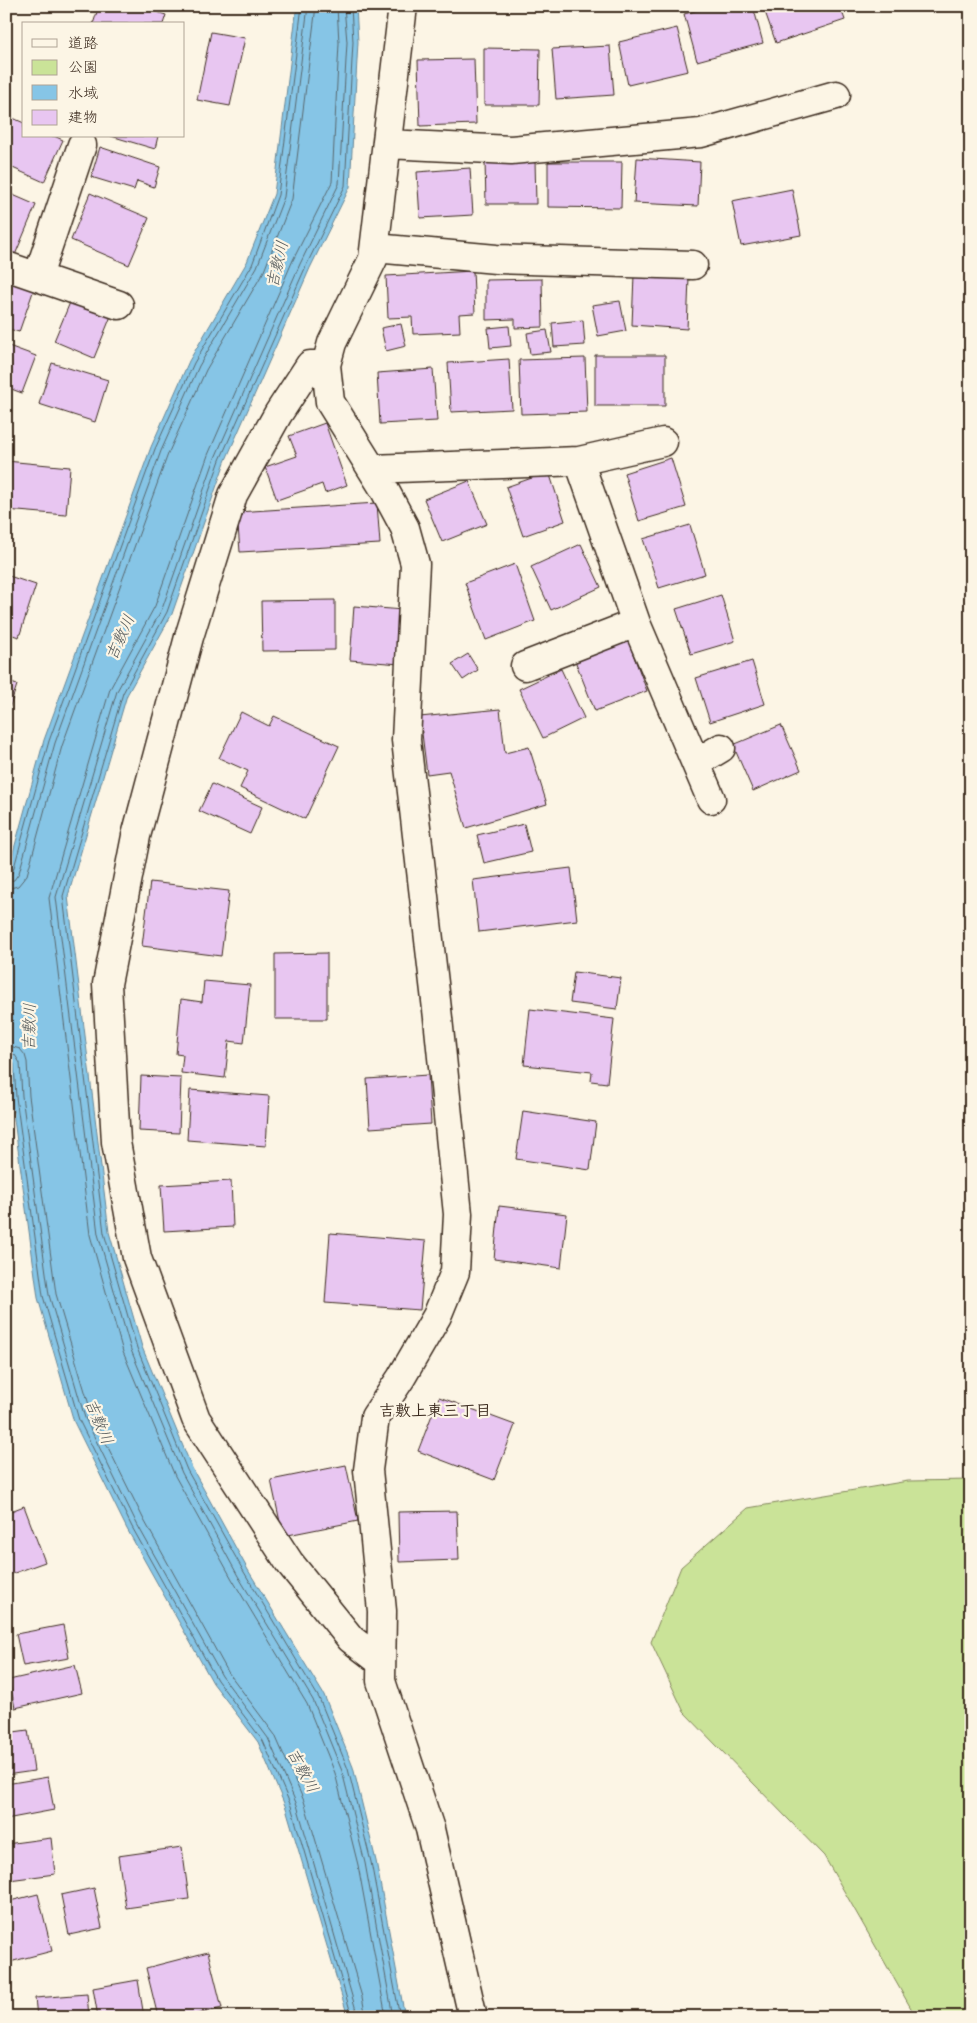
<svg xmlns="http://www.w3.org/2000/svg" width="977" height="2023" font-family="Mali,'Klee One',sans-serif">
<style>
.green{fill:#cae398;stroke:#82865b}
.water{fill:#86c5e6;stroke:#688796}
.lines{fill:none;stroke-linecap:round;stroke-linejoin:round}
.shore{stroke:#59686e;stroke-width:1}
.building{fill:#e8c6f1;stroke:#3b2a1e}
.minor-casing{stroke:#3b2a1e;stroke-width:31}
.minor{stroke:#fcf5e5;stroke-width:28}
.labels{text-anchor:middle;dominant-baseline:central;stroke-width:4.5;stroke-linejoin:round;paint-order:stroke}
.water-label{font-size:16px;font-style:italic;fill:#52585a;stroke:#fcf5e5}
.neighbourhood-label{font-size:16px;font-weight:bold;fill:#3b2a1e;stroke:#fcf5e5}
</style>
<rect width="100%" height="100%" fill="#fcf5e5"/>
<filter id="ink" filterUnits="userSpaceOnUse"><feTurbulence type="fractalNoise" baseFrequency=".02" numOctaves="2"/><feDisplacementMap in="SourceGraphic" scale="10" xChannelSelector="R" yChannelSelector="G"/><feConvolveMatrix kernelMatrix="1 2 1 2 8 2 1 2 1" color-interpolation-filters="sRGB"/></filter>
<g filter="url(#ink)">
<path class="green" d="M 971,1480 L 971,2017 L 916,2017 L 824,1856 L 684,1712 L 651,1642 L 681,1567 L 748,1508 L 908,1481 Z"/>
<path class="water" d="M 297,6 L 356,6 L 358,42 L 350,187 L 310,268 L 225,462 L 172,614 L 127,695 L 68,896 L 109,1232 L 142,1347 L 192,1468 L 248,1570 L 324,1695 L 353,1767 L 376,1861 L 405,2017 L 348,2017 L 286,1808 L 258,1742 L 213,1683 L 127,1529 L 74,1422 L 38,1298 L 11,1097 L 6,1024 L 6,878 L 44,740 L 151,447 L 189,361 L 247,262 L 274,194 Z"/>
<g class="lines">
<path class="shore" d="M 337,6 L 339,43 L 332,182 L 293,260 L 208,455 L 155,606 L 110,689 L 49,898 L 90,1235 L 123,1352 L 175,1476 L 232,1579 L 307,1704 L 335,1773 L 358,1865 L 386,2017
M 344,6 L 347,42 L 339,184 L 300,264 L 215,458 L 162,609 L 117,691 L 56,897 L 98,1234 L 131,1350 L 182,1473 L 238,1576 L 313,1700 L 342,1771 L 365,1863 L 393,2017
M 351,6 L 353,42 L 345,186 L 306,266 L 220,460 L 167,612 L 123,693 L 63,896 L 104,1233 L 137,1348 L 187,1470 L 244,1572 L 319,1698 L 348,1769 L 371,1862 L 400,2017
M 6,875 L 11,874 L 13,871 L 49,741 L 155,449 L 194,363 L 252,265 L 278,195 L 302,6
M 6,881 L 14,880 L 19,873 L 55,743 L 161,451 L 199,366 L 257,267 L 284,197 L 308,6
M 6,889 L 18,886 L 27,875 L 62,746 L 168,454 L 206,370 L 264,271 L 292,199 L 316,6
M 6,1045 L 20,1049 L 25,1055 L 27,1062 L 29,1096 L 56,1294 L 92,1415 L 144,1520 L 228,1672 L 275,1735 L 304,1801 L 362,1997 L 366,2017
M 6,1052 L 15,1055 L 20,1063 L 22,1096 L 49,1295 L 85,1418 L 137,1524 L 222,1676 L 268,1738 L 297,1805 L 358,2017
M 6,1058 L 11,1060 L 14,1064 L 16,1097 L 43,1296 L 79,1420 L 132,1527 L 217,1680 L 263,1741 L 291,1806 L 352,2017"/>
</g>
<path class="building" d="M 99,6 L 139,6 L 166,15 L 163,24 L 93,24 Z
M 713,6 L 753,6 L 763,43 L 697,61 L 684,14 Z
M 763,6 L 840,6 L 845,20 L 776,43 Z
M 677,28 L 688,71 L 628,85 L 619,42 Z
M 211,32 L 245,38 L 230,106 L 197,100 Z
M 610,46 L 614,95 L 556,99 L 552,49 Z
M 484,48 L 540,49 L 539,105 L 484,105 Z
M 474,59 L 476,124 L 420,126 L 418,60 Z
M 6,115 L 24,123 L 24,136 L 54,136 L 63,140 L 44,182 L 6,165 Z
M 111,136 L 158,136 L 155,149 Z
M 100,147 L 160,167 L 154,187 L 137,181 L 134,190 L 91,177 Z
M 637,158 L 700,162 L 698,206 L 634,203 Z
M 535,160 L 536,204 L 486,204 L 485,161 Z
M 548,162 L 622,162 L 621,208 L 548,207 Z
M 470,168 L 473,215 L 420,218 L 417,172 Z
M 792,189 L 801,235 L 741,246 L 732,201 Z
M 6,192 L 36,205 L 15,255 L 6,252 Z
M 90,193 L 149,218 L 129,265 L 71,240 Z
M 473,271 L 475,313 L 459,314 L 460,332 L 413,334 L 412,317 L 388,318 L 386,276 Z
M 634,275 L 689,278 L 687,329 L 632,325 Z
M 6,279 L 34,289 L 19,332 L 6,328 Z
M 542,279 L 543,327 L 515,328 L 515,319 L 486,320 L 486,280 Z
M 71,300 L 111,316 L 94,358 L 54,341 Z
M 620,301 L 626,331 L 598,336 L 592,305 Z
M 583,320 L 585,345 L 554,347 L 552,323 Z
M 401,324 L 406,346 L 386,351 L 381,328 Z
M 509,326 L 511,346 L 490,348 L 488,328 Z
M 547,330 L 551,352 L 530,354 L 527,333 Z
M 6,345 L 36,356 L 22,393 L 6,387 Z
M 595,355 L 665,355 L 665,406 L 595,406 Z
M 585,358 L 587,412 L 521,414 L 519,360 Z
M 509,359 L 512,409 L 451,412 L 448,363 Z
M 52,363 L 108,380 L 95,422 L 39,404 Z
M 433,369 L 437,421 L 380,424 L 377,373 Z
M 325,423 L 347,485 L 325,493 L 322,484 L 277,500 L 265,467 L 297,456 L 289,436 Z
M 671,458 L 686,507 L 639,521 L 624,473 Z
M 6,461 L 70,467 L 66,515 L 6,510 Z
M 549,472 L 565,521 L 523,536 L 506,487 Z
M 469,481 L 487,524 L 442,542 L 424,499 Z
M 377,503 L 380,544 L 240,552 L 237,512 Z
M 690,525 L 705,574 L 659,588 L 643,539 Z
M 581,544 L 601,587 L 551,610 L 531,567 Z
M 515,564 L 535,621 L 486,640 L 465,583 Z
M 6,575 L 36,585 L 19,637 L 6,633 Z
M 721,595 L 735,641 L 691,654 L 676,609 Z
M 335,600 L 335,650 L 262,651 L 261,601 Z
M 354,606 L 403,610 L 400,664 L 350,660 Z
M 627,638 L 647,691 L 595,711 L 574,658 Z
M 468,654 L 478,670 L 463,680 L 452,664 Z
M 752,661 L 765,704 L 710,722 L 696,678 Z
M 561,669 L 584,718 L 543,738 L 519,689 Z
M 6,681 L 17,685 L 6,718 Z
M 500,709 L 505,753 L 529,747 L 547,804 L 466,828 L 449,771 L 427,774 L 420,717 Z
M 241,712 L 269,726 L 274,716 L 339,746 L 305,819 L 240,788 L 248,771 L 219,758 Z
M 781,725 L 801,770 L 753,791 L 733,745 Z
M 212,784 L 262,807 L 250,834 L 199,811 Z
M 524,824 L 531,852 L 484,863 L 477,835 Z
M 571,868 L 577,920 L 479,932 L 473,880 Z
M 150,882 L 229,891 L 221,956 L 142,946 Z
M 327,953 L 327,1019 L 275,1019 L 275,954 Z
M 574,972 L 621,978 L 617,1009 L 570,1003 Z
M 204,981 L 250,985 L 244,1043 L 229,1041 L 225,1078 L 181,1073 L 183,1055 L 176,1054 L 181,999 L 202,1002 Z
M 530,1009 L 614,1019 L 607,1083 L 591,1081 L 592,1072 L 524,1065 Z
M 428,1075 L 431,1124 L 370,1128 L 367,1079 Z
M 141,1076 L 181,1078 L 179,1133 L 139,1131 Z
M 190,1090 L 269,1096 L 266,1146 L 187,1140 Z
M 523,1111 L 596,1122 L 590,1170 L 516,1159 Z
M 231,1181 L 233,1227 L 164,1231 L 161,1185 Z
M 499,1206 L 567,1214 L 561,1268 L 494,1259 Z
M 330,1233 L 426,1241 L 420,1310 L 325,1303 Z
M 439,1397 L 515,1425 L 494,1480 L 418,1451 Z
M 346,1465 L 358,1521 L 283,1536 L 271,1480 Z
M 24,1506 L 45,1562 L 6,1576 L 6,1513 Z
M 457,1511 L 459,1560 L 399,1562 L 398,1512 Z
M 63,1625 L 69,1658 L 23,1666 L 16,1634 Z
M 75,1665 L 82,1693 L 15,1708 L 9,1680 Z
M 28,1730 L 34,1771 L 6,1775 L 6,1733 Z
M 48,1777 L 54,1810 L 6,1819 L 6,1784 Z
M 51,1838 L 55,1874 L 9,1880 L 6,1844 Z
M 182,1847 L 189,1899 L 126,1908 L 118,1856 Z
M 94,1888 L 102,1928 L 69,1935 L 61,1895 Z
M 38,1894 L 52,1951 L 6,1963 L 6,1902 Z
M 208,1952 L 222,2008 L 185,2017 L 158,2017 L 146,1968 Z
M 138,1980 L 144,2017 L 98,2017 L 93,1988 Z
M 87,1994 L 89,2017 L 37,2017 L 35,1998 Z"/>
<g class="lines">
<defs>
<path id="minor" d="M 403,6 L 373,259 L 332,343 L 326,365 L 330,402 L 383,487 L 405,528 L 415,564 L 406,740 L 438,1018 L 458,1214 L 455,1272 L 437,1316 L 401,1378 L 375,1417 L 368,1470 L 382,1611 L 381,1681 L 430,1829 L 473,2017
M 387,144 L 511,150 L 701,133 L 836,95
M 375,248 L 496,259 L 693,265
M 6,266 L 119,305
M 38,276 L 82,145
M 326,365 L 310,365 L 278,414 L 233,495 L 189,637 L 136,836 L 107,984 L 116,1142 L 137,1258 L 196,1419 L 289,1562 L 351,1639 L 381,1662
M 579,461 L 636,623 L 711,799
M 372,469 L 579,461 L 663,442
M 525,666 L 636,623
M 696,763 L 721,748"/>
</defs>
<use href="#minor" class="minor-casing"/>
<use href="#minor" class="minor"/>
</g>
</g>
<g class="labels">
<g class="water-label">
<text transform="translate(276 264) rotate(-77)">吉敷川</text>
<text transform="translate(119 637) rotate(-66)">吉敷川</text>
<text transform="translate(28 1027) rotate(-89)">吉敷川</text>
<text transform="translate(100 1421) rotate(67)">吉敷川</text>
<text transform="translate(304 1770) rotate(62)">吉敷川</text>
</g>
<g class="neighbourhood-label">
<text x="435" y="1409">吉敷上東三丁目</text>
</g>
</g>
<rect width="977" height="2023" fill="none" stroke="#fcf5e5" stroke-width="25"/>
<rect x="12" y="12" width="952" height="1998" fill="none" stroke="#3b2a1e" stroke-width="2" filter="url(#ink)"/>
<rect x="22" y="22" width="162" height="115" fill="#fcf5e5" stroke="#afa495"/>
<rect x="32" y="39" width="25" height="8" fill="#fcf5e5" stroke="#afa495"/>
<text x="68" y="48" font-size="15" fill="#3b2a1e">道路</text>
<rect x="32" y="60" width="25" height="15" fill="#cae398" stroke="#afa495"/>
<text x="68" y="72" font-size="15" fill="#3b2a1e">公園</text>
<rect x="32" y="85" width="25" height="15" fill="#86c5e6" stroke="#afa495"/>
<text x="68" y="98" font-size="15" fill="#3b2a1e">水域</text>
<rect x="32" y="110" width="25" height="15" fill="#e8c6f1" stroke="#afa495"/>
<text x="68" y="122" font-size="15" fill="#3b2a1e">建物</text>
</svg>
